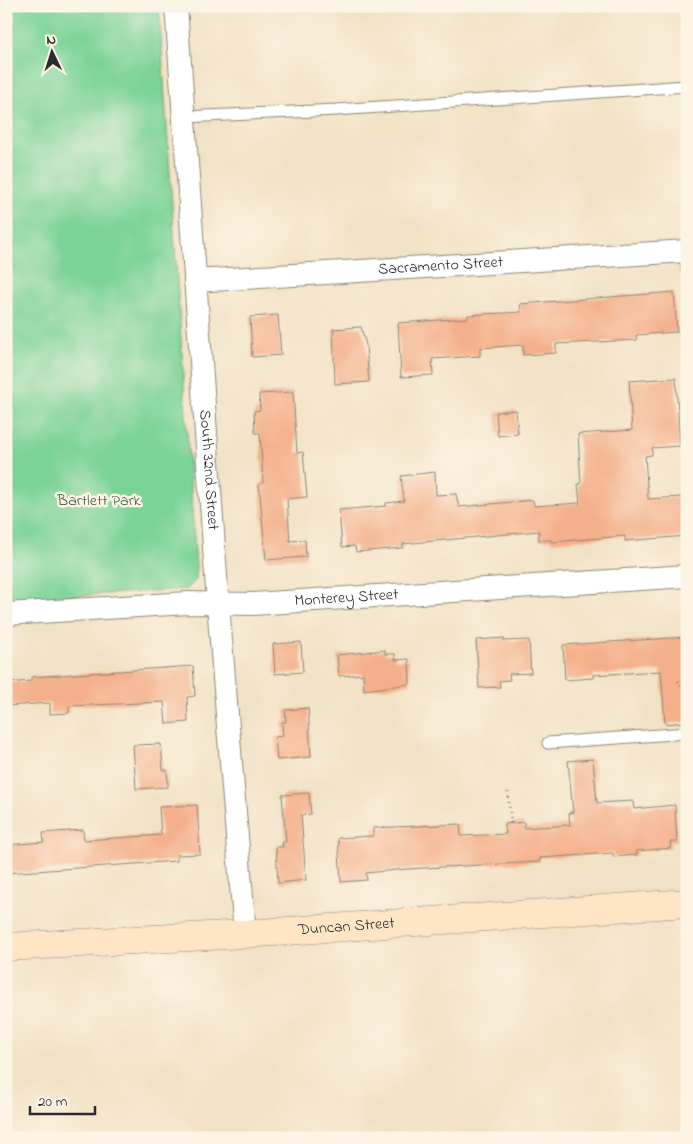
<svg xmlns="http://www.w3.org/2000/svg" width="693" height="1144" font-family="'Indie Flower',sans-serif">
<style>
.green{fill:#7bd398;stroke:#537f62}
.building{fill:#f4b08a}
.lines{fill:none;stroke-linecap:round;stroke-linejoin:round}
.lane-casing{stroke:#8e8678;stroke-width:13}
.street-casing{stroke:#8e8678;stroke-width:24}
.secondary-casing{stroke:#8e8678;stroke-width:29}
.path{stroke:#8e8678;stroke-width:3;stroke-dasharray:1 4;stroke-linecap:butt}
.lane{stroke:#fff;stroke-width:11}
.street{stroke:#fff;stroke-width:22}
.secondary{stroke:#fde5c5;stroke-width:28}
.labels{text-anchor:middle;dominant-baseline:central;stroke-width:5;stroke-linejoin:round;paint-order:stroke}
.street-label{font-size:16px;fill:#2b2b2b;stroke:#fcf5e5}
.park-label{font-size:16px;fill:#435d4c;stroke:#fcf5e5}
</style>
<rect width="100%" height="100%" fill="#fcf5e5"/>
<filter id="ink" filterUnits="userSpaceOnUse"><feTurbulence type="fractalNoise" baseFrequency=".02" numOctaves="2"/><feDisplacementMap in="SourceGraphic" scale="10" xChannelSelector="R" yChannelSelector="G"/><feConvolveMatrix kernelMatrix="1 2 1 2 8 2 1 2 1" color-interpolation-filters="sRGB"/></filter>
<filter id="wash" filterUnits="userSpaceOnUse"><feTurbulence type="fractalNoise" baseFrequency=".0096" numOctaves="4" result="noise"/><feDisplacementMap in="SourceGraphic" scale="20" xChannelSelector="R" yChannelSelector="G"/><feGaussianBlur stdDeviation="1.12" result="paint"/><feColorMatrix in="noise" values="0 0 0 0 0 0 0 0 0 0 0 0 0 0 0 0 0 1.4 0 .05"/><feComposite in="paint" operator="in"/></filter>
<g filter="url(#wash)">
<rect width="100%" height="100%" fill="#f2e2c5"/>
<path class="green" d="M 6,6 L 159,6 L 196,568 L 196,580 L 187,589 L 6,600 Z"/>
<g id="blocks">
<path class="building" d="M 674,292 L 677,332 L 636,335 L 637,340 L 556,344 L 556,353 L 523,355 L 523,345 L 480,348 L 480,356 L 432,359 L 433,375 L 401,377 L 398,323 L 468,318 L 468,315 L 521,312 L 520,304 Z
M 278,315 L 281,355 L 252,357 L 250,317 Z
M 361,327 L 366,345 L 369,382 L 335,384 L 333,329 Z
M 676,378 L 680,446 L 652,448 L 652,455 L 645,456 L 648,499 L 682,497 L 683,502 L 687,501 L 687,536 L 625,541 L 625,536 L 552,542 L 551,540 L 539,540 L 539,531 L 403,544 L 403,548 L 356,552 L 355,546 L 342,547 L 339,510 L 386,506 L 386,503 L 404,501 L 401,476 L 435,472 L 436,495 L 456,494 L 459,507 L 533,500 L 534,506 L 580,503 L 578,484 L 581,484 L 578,434 L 632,430 L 629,381 Z
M 293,392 L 297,453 L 303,452 L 307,497 L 287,499 L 290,541 L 305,540 L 306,557 L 266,560 L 259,484 L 263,483 L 260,433 L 255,433 L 254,411 L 260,410 L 259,394 Z
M 516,410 L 518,434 L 498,436 L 496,412 Z
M 687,637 L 687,722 L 665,724 L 661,671 L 593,675 L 593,678 L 565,680 L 563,645 Z
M 504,638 L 504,641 L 529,640 L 531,673 L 509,674 L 510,680 L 499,681 L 500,687 L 479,688 L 476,640 Z
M 301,642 L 303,672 L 275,674 L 273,644 Z
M 385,650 L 385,654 L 395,654 L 395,660 L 409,659 L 410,684 L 364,690 L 363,674 L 339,676 L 337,655 Z
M 193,666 L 195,696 L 187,697 L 188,722 L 166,724 L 164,702 L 69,706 L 69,713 L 50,714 L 50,703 L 6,706 L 6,683 L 31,681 L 31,677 Z
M 308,708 L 311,757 L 277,760 L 275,737 L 283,736 L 282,722 L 286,722 L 285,710 Z
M 161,744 L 163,770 L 167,770 L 168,787 L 136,789 L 133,745 Z
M 593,759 L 597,803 L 633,801 L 634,809 L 675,805 L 677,842 L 670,842 L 671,848 L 637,851 L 637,855 L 613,857 L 613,853 L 540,858 L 540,862 L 406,869 L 366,873 L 367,880 L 341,882 L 338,838 L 373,836 L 373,828 L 460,824 L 461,836 L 506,834 L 505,824 L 524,822 L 524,828 L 570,825 L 569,813 L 573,812 L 568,761 Z
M 309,793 L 311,814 L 301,815 L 306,880 L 278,883 L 276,847 L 283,847 L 282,842 L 286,842 L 282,795 Z
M 197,805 L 200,854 L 177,855 L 177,861 L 6,873 L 6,845 L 44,842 L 43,833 L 83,830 L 84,840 L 161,835 L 159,807 Z"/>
</g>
</g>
<g filter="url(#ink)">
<use href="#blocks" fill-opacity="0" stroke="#8e8678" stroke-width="1"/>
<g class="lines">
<defs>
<path id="lane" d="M 183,117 L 336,110 L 687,86
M 686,251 L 687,270
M 548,743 L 687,733"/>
<g id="street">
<path id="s1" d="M 176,6 L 218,604 L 245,934"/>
<path id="s2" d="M 195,281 L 687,251"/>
<path id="s3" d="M 6,614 L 188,603 L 253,604 L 687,576"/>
</g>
<g id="secondary">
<path id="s4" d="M 6,947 L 245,934 L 687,903"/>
</g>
</defs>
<use href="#lane" class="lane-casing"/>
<use href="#street" class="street-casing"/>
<use href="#secondary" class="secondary-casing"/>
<path class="path" d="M 678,681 L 687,693
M 508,792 L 511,823"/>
<use href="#lane" class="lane"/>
<use href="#street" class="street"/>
<use href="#secondary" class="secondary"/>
</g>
</g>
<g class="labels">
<g class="street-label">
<text stroke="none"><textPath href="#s2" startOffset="246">Sacramento Street</textPath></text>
<text stroke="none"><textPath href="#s1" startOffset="465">South 32nd Street</textPath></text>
<text stroke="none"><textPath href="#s3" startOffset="341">Monterey Street</textPath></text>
<text stroke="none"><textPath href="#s4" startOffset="341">Duncan Street</textPath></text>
</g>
<g class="park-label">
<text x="99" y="501">Bartlett Park</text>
</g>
</g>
<rect width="693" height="1144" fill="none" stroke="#fcf5e5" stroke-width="25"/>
<g transform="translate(52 52) rotate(356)" stroke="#fcf5e5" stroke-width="4" paint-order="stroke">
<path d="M0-4L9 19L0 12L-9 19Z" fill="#2b2b2b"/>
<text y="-8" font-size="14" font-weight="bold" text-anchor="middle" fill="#2b2b2b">N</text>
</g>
<path d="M30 1106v8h65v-8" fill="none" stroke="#2b2b2b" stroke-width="2.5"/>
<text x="38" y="1106" font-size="15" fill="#2b2b2b" stroke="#fcf5e5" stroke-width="4" paint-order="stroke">20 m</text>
</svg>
